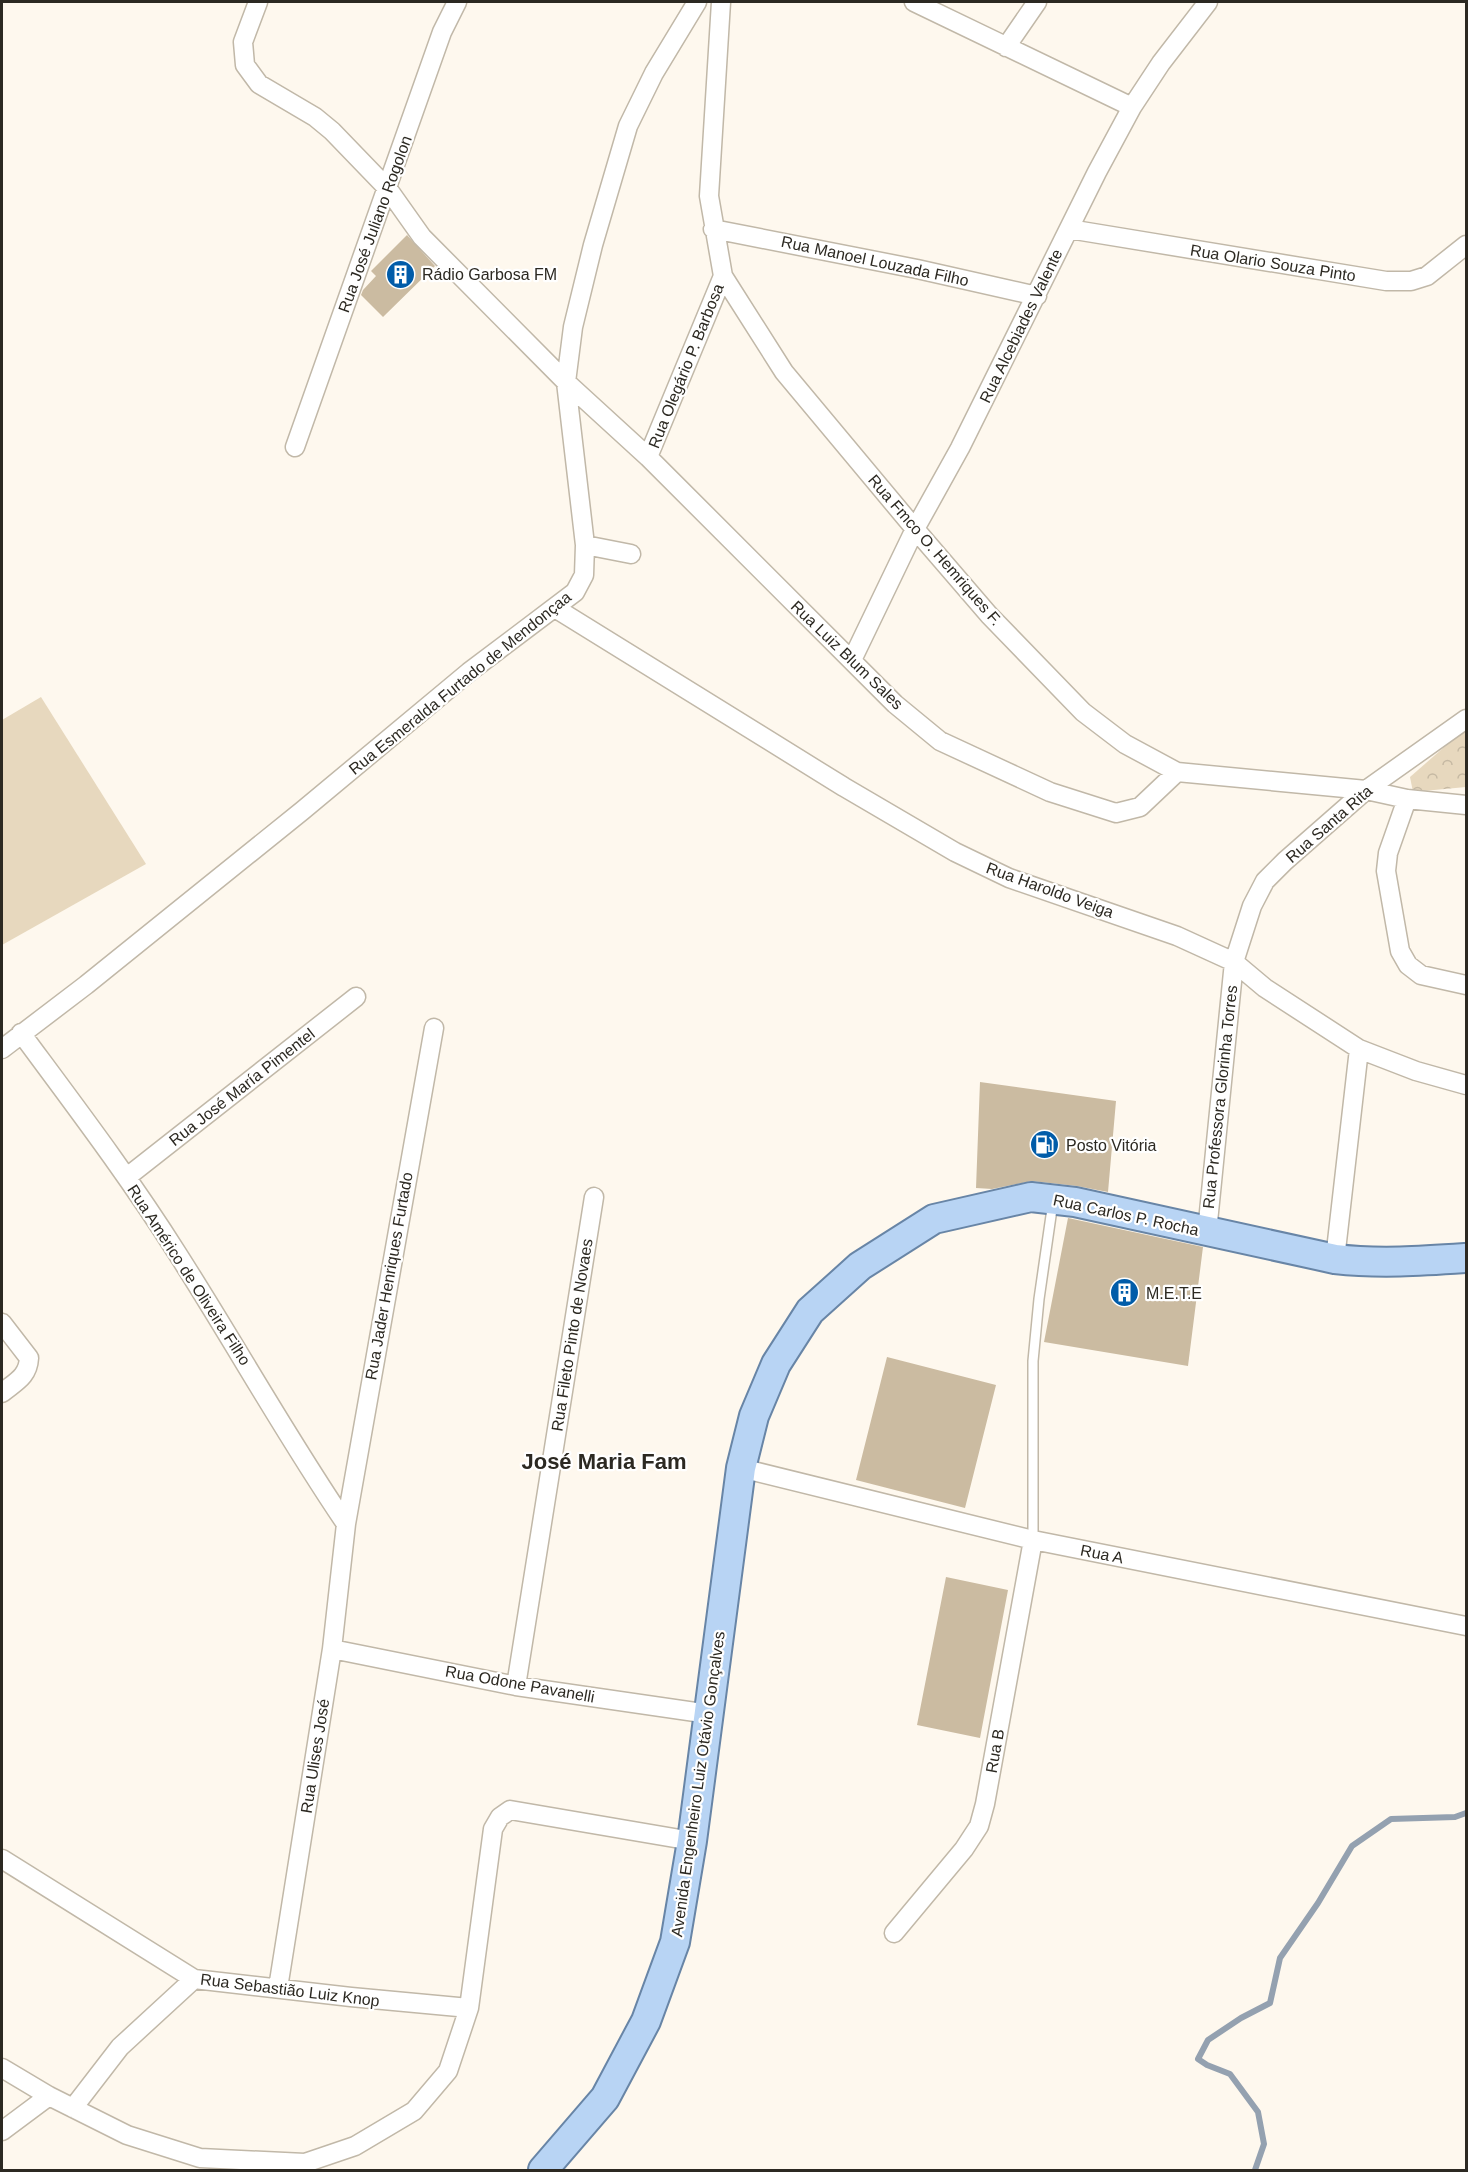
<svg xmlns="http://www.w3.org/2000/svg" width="1468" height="2172" font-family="Helvetica,sans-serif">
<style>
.forest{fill:url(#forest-crowns)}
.pitch{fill:#e7d8be}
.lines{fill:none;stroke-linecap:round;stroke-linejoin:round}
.stream{stroke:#94a1b0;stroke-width:6}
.building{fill:#cbbba1}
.lane-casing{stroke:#c1b8a8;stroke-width:12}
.street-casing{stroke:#c1b8a8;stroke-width:21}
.primary-casing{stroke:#6885a6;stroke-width:32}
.lane{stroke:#fff;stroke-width:9}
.street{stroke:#fff;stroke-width:18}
.primary{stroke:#b8d4f4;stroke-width:28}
.labels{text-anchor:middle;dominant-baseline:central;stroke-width:4.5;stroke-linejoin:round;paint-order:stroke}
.street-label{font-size:16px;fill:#2c2922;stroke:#fff}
.poi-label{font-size:16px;fill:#2c2922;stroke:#fff;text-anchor:start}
.district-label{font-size:22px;font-weight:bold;fill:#2c2922;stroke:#fff}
</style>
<defs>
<pattern id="forest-crowns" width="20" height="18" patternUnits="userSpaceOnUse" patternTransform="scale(1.5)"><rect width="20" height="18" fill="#e7d8be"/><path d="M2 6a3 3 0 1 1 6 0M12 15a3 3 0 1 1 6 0" fill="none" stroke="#c6b9a3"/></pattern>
</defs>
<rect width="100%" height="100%" fill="#fef8ee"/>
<path class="forest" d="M 1466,728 L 1466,787 L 1413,792 L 1410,777 Z"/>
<path class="pitch" d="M 41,697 L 146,864 L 2,945 L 2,720 Z"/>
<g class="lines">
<path class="stream" d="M 1255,2170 L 1264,2144 L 1258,2112 L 1230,2074 L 1207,2065 L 1198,2059 L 1208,2040 L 1241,2018 L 1270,2003 L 1280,1958 L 1318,1903 L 1352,1846 L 1391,1819 L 1455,1817 L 1466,1813"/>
</g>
<path class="building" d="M 407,235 L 435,266 L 383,317 L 361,295 L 363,290 L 376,276 L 371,271 Z
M 980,1082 L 1116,1101 L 1108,1192 L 1077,1186 L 1032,1181 L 992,1189 L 976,1188 Z
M 1068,1218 L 1203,1247 L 1188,1366 L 1044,1342 Z
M 887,1357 L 996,1385 L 965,1508 L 856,1480 Z
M 946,1577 L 1008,1590 L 980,1738 L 917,1725 Z"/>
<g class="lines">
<defs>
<path id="lane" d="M 1033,1540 L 1033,1361 L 1039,1299 L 1053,1202"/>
<path id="street" d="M 258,2 L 243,42 L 245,65 L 259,84 L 315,117 L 332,131 L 388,189 L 422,237 L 566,382 L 648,457 L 895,704 L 940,741 L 1050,792 L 1116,813 L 1140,807 L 1177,772
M 721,2 L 709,196 L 723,276 L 784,372 L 915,529 L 989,615 L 1083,712 L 1125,744 L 1177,772 L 1366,790 L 1407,799 L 1466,805
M 914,2 L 1132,107
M 1006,47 L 1037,2
M 713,229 L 917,269 L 1037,296
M 1069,229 L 1386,281 L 1411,281 L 1427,276 L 1466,245
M 295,447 L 442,32 L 457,2
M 648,457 L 723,276
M 585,545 L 631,554
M 555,608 L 844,787 L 955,852 L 1009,878 L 1177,936 L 1234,962 L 1265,988 L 1359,1049 L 1416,1071 L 1466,1085
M 852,660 L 915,529 L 960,448 L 1097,172 L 1132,107 L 1161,63 L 1208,2
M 1407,799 L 1388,853 L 1386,871 L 1400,951 L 1408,965 L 1421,975 L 1466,985
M 21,1033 C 75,1106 129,1177 177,1253 C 234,1342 286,1436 346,1524
M 2,1049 L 86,985 L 302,811 L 469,672 L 575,592 L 584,575 L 585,545 L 566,382 L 573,327 L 593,245 L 628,126 L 654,73 L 697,2
M 127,1177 L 356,997
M 1207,1232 L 1234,962 L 1252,906 L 1265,881 L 1285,861 L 1366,790 L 1466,719
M 1335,1259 L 1359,1049
M 2,1323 L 29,1358 C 28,1377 15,1382 2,1393
M 741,1468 L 1033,1540 L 1466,1626
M 332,1649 L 516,1686 L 709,1714
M 516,1686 L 594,1197
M 2,1859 L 194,1979 L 351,1997 L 469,2008
M 894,1933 L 964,1849 L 979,1826 L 985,1804 L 1033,1540
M 278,1988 L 332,1649 L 346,1524 L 434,1028
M 2,2068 L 49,2096 L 127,2135 L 200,2158 L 305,2163 L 355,2146 L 414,2111 L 448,2071 L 469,2008 L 493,1829 L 500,1817 L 510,1810 L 692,1841
M 73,2108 L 120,2047 L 194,1979
M 2,2131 L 49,2096"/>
<path id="primary" d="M 543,2170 L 605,2098 L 646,2021 L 675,1942 L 692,1841 L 741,1468 L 754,1416 L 776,1364 L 810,1311 L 860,1266 L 934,1219 L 1031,1197 L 1075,1202 L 1335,1259 C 1379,1264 1422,1261 1466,1258"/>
</defs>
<use href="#lane" class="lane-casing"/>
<use href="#street" class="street-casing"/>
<use href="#primary" class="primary-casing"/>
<use href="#lane" class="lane"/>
<use href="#street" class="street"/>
<use href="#primary" class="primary"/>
</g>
<defs>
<symbol id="building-disc" viewBox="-11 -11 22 22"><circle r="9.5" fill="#015ca9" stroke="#fff"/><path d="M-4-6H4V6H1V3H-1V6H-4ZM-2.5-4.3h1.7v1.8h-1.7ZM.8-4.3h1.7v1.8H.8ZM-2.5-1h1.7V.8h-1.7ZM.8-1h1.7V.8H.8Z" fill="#fff"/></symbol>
<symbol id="fuel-disc" viewBox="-11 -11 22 22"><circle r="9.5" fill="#015ca9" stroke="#fff"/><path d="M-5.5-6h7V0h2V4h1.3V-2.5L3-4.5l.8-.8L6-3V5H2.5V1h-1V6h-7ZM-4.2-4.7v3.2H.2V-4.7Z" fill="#fff"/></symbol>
</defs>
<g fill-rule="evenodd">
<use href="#building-disc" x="384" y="258" width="33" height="33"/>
<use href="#fuel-disc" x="1028" y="1128" width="33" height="33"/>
<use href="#building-disc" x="1108" y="1276" width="33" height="33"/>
</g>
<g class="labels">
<g class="street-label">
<text transform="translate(375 224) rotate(-70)">Rua José Juliano Rogolon</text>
<text transform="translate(875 261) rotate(12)">Rua Manoel Louzada Filho</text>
<text transform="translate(1273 263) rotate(9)">Rua Olario Souza Pinto</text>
<text transform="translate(1021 326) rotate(-64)">Rua Alcebiades Valente</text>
<text transform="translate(686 366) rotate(-68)">Rua Olegário P. Barbosa</text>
<text transform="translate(935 550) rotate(49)">Rua Fmco O. Hemriques F.</text>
<text transform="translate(847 655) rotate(44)">Rua Luiz Blum Sales</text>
<text transform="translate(460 683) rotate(-39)">Rua Esmeralda Furtado de Mendonçaa</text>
<text transform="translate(1329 824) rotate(-41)">Rua Santa Rita</text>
<text transform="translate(1050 890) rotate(20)">Rua Haroldo Veiga</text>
<text transform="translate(242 1087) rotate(-38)">Rua José María Pimentel</text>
<text transform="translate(1220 1097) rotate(-84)">Rua Professora Glorinha Torres</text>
<text transform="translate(1126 1215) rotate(12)">Rua Carlos P. Rocha</text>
<text transform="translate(189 1275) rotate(57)">Rua Américo de Oliveira Filho</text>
<text transform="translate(389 1276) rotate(-80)">Rua Jader Henriques Furtado</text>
<text transform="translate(572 1335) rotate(-81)">Rua Fileto Pinto de Novaes</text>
<text transform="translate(1102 1554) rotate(11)">Rua A</text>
<text transform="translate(520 1684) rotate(10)">Rua Odone Pavanelli</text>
<text transform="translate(995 1751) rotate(-80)">Rua B</text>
<text transform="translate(315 1756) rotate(-81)">Rua Ulises José</text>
<text transform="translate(698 1784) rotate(-82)">Avenida Engenheiro Luiz Otávio Gonçalves</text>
<text transform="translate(290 1990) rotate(7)">Rua Sebastião Luiz Knop</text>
</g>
<g class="poi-label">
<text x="422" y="274">Rádio Garbosa FM</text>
<text x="1066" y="1145">Posto Vitória</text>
<text x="1146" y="1293">M.E.T.E</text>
</g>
<g class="district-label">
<text x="604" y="1461">José Maria Fam</text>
</g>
</g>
<rect width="1468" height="2172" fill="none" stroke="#2c2922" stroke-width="6"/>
</svg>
